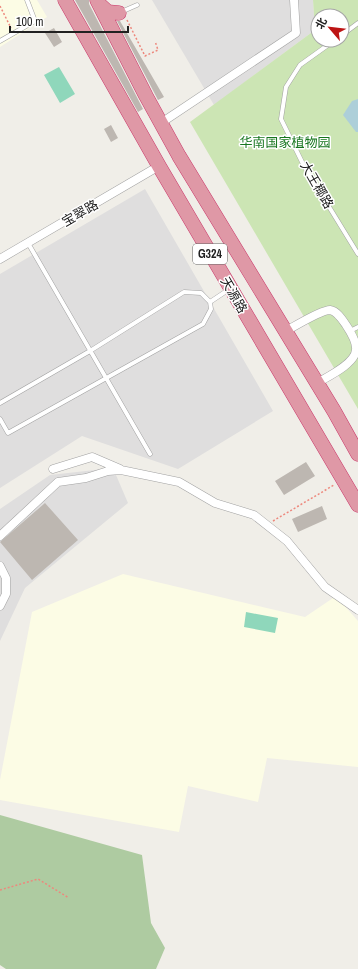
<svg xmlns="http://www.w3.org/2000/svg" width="358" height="969" font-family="'Archivo Narrow','Noto Sans SC',sans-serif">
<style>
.residential{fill:#dfdede}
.education{fill:#fcfce5}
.grass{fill:#cce5b4;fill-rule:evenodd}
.forest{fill:#aecba1}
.pitch{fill:#8fd7bb}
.water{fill:#adcfd9}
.building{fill:#bdb7b1}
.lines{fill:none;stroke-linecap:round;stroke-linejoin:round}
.lane-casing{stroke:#a2a2a2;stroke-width:5}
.street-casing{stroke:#a2a2a2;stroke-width:9}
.highway-casing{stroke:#ca396b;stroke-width:15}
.path{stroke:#ed887d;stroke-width:1.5;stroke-dasharray:2 2;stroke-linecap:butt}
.lane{stroke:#fff;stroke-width:4}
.street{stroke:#fff;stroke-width:8}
.highway{stroke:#df98a6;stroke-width:14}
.labels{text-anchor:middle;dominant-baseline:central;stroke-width:3;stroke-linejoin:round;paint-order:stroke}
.shield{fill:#fff;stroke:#646464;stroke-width:1}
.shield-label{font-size:12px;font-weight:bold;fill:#212121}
.park-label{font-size:13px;fill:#17761f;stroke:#fff}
.street-label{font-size:13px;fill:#212121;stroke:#fff}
</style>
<rect width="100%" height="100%" fill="#f0eee8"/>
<path class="residential" d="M 152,0 L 313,0 L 315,30 L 214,105 Z
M 145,189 L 273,411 L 178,469 L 82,436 L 0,488 L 0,274 Z
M 113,468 L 128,503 L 25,588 L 0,641 L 0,509 L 50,475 Z"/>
<path class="education" d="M 0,0 L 37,0 L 47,17 L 0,47 Z
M 123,574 L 305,617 L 336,596 L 358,621 L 358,767 L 267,758 L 258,802 L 188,786 L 179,832 L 0,800 L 0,780 L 32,612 Z"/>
<path class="grass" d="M 313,0 L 358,0 L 358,409 L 190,122 L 315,30 ZM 318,16 L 342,16 L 342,40 L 318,40 Z"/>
<path class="forest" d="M 0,815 L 142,855 L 151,923 L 165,948 L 156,969 L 6,969 L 0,965 Z"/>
<path class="pitch" d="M 59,67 L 75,94 L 60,103 L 44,75 Z
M 246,612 L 278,618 L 275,633 L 244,627 Z"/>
<path class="water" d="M 358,99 L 358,132 L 356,132 L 343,115 L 352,101 Z"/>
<path class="building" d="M 75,0 L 89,0 L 89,4 L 143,109 L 138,112 Z
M 117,21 L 120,21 L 164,97 L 158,100 Z
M 54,28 L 62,42 L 54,47 L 45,33 Z
M 111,125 L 118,138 L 111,142 L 104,129 Z
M 306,462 L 315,476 L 284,495 L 275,481 Z
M 45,503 L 78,540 L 32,580 L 0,542 Z
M 322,506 L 327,519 L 298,532 L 292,519 Z"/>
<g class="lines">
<defs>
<path id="lane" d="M 121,12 L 137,5
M 342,35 L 358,23
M 335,40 L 300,65 L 286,87 L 281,119 L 304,166 L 358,254
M 0,41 L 35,21 L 27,0
M 28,243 L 150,454
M 350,331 L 358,327
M 0,403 L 90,351 L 184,292 L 201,293 L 210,302 L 228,290
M 0,419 L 8,433 L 203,324 L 211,309 L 210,302"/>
<path id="street" d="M 161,123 L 296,33 L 294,0
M 0,259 L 159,166
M 286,331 C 295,326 321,310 330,310 C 337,311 342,319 346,325 C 350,331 357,342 356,350 C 355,364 327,377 317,383
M 53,469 L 92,457 L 120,469
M 0,536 L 58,482 L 86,478 L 108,471 L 121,470 L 179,482 L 215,503 L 254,515 L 287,541 L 325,587 L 358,610
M 0,566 L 6,578 L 6,594 L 0,606"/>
<path id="highway" d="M 65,0 L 159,166 L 358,505
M 97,0 L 146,96 L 179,156 L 334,411 L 358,454
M 99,4 L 108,12 L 119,13"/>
</defs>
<use href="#lane" class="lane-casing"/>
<use href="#street" class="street-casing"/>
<use href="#highway" class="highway-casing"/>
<path class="path" d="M 0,6 L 11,28
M 127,20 L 145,56 L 158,50 L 155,41
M 273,521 L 334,485
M 0,890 L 38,879 L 69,898"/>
<use href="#lane" class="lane"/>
<use href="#street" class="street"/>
<use href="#highway" class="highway"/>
</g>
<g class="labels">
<rect class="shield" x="193" y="244" width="34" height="20" rx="3"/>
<g class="shield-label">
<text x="210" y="254">G324</text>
</g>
<g class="park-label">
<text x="285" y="142">华南国家植物园</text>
</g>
<g class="street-label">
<text transform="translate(317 185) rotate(60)">大王椰路</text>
<text transform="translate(80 213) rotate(-30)">宝翠路</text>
<text transform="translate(234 295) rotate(60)">天源路</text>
</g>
</g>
<g transform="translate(330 28) rotate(298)"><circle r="19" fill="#ffffff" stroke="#a6a6a6"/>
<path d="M0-3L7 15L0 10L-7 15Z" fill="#bd1414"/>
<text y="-6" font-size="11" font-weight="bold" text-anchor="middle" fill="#212121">北</text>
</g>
<path d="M10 26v6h118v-6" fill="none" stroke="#212121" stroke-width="2"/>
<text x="16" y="26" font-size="12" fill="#212121" stroke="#ffffff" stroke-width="3" paint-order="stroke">100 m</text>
</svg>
